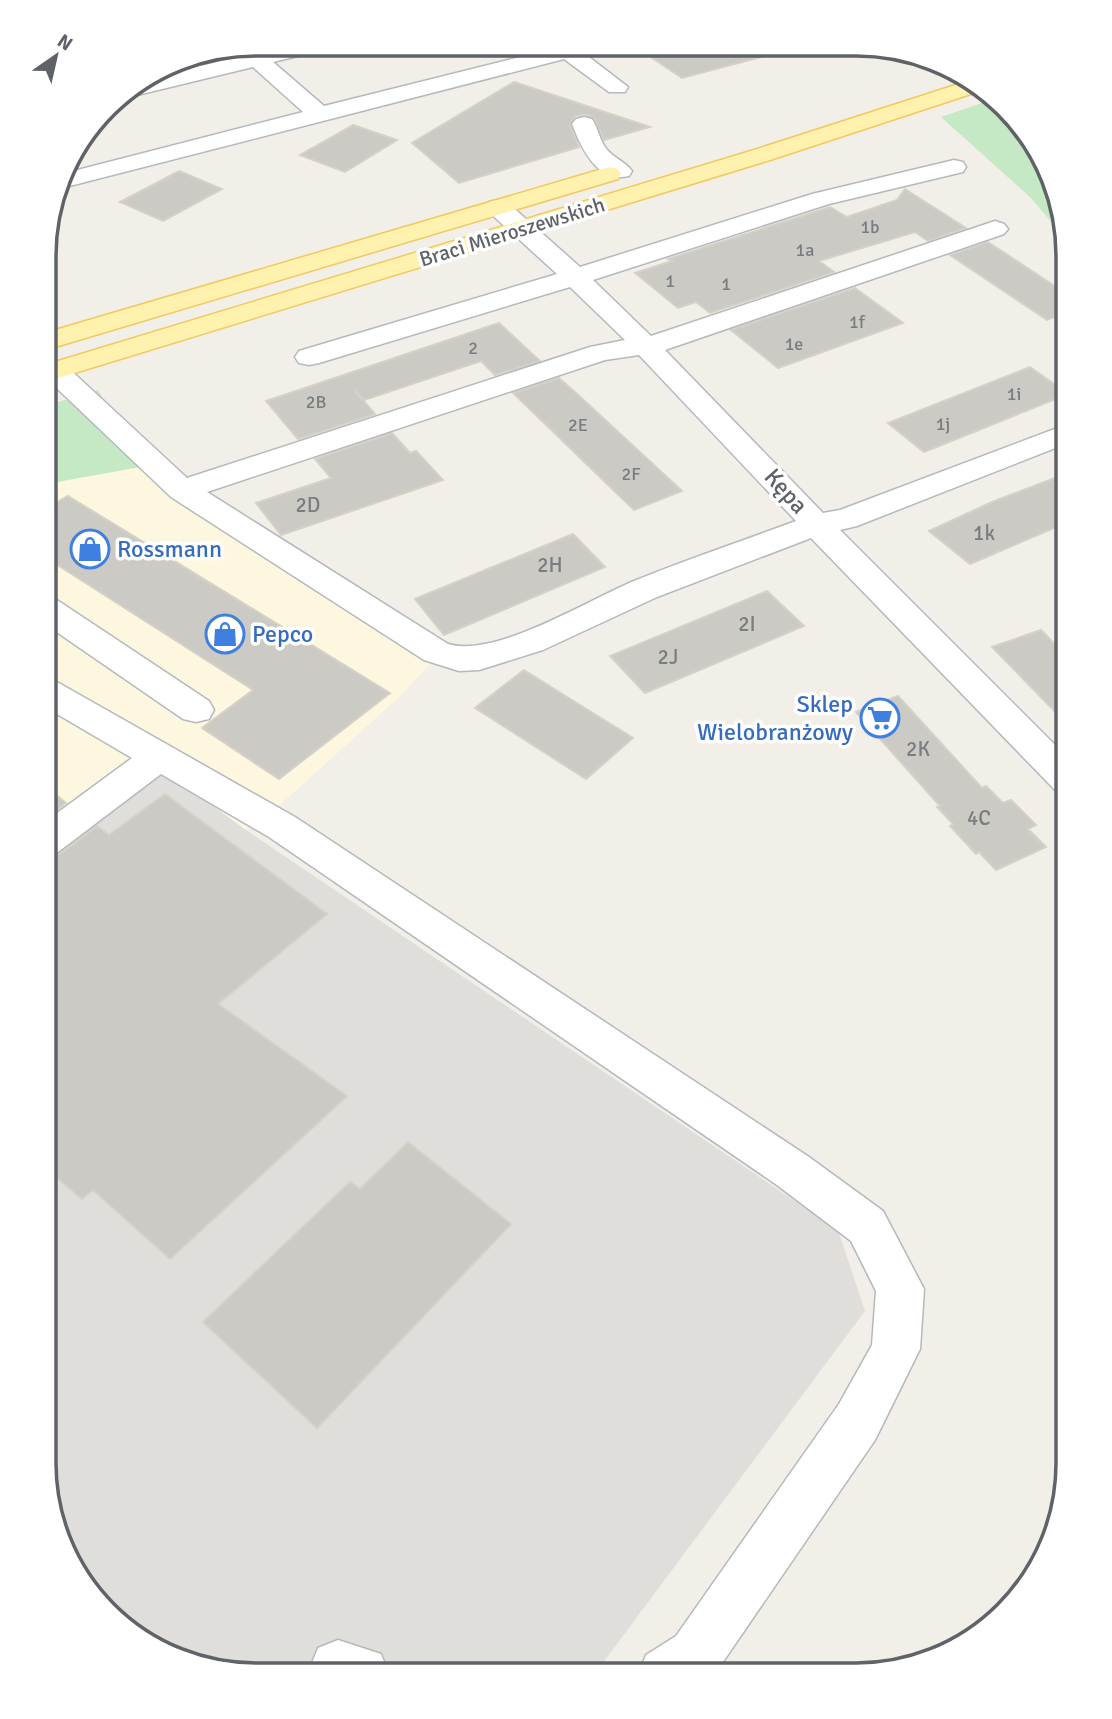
<svg xmlns="http://www.w3.org/2000/svg" width="1112" height="1719" font-family="Signika,sans-serif">
<style>
.commercial{fill:#fef7e0}
.industrial{fill:#e0deda}
.green{fill:#c5e8c5}
.building{fill:#cccac5;stroke:#d6d1c6;stroke-width:2}
.lines{fill:none;stroke-linecap:round;stroke-linejoin:round}
.minor-casing{stroke:#b5b8bc;stroke-width:3}
.major-casing{stroke:#f2c960;stroke-width:3}
.minor{fill:#fff;fill-rule:evenodd}
.major{fill:#fff2af;fill-rule:evenodd}
.labels{text-anchor:middle;dominant-baseline:central;stroke-width:7;stroke-linejoin:round;paint-order:stroke}
.far-number-label{font-size:18px;fill:#7a7d7f}
.far-street-label{font-size:21px;fill:#5f6368;stroke:#fff}
.number-label{font-size:21px;fill:#7a7d7f}
.street-label{font-size:24px;fill:#5f6368;stroke:#fff}
.shop-label{font-size:24px;fill:#366cbe;stroke:#fff;text-anchor:start}
.rim{fill:none;stroke:#5f6368;stroke-width:3.5}
</style>
<rect width="100%" height="100%" fill="#f1efe8"/>
<path class="commercial" d="M 140,467 L 190,510 L 431,663 L 399,697 L 282,803 L 246,830 L 161,768 L 45,857 L 45,488 L 57,482 Z"/>
<path class="industrial" d="M 161,768 L 246,830 L 838,1230 L 865,1311 L 605,1660 L 609,1675 L 229,1673 L 127,1632 L 60,1545 L 44,1463 L 45,857 Z"/>
<path class="green" d="M 994,99 L 1052,174 L 1065,238 L 1031,198 L 941,117 Z
M 98,390 L 140,467 L 57,482 L 45,488 L 45,406 Z"/>
<path class="building" d="M 633,45 L 764,45 L 765,56 L 682,78 Z
M 514,82 L 650,127 L 604,140 L 594,118 L 585,114 L 575,116 L 570,125 L 579,147 L 459,183 L 412,143 Z
M 353,125 L 397,140 L 345,172 L 300,155 Z
M 179,171 L 222,189 L 163,221 L 120,202 Z
M 905,189 L 966,228 L 928,241 L 915,232 L 819,261 L 834,272 L 710,313 L 696,302 L 678,308 L 635,273 L 672,261 L 668,259 L 830,207 L 847,217 L 897,200 Z
M 988,242 L 1068,295 L 1068,312 L 1047,320 L 950,255 Z
M 855,288 L 903,323 L 778,368 L 731,330 Z
M 499,323 L 540,361 L 495,375 L 481,361 L 364,400 L 354,390 L 375,414 L 298,439 L 266,401 Z
M 1030,367 L 1068,394 L 924,452 L 888,423 Z
M 559,378 L 576,393 L 682,491 L 634,510 L 513,393 Z
M 392,433 L 410,453 L 416,451 L 443,480 L 281,535 L 256,503 L 331,478 L 315,459 Z
M 1068,473 L 1068,522 L 970,564 L 929,531 L 992,502 Z
M 68,496 L 390,693 L 279,779 L 202,728 L 253,690 L 45,557 L 45,509 Z
M 573,534 L 605,567 L 444,635 L 415,599 Z
M 767,591 L 804,626 L 645,693 L 610,656 Z
M 1041,630 L 1068,658 L 1068,725 L 992,647 Z
M 524,670 L 580,705 L 633,738 L 586,779 L 475,708 Z
M 898,696 L 982,788 L 986,786 L 1003,803 L 1011,800 L 1036,825 L 1028,829 L 1046,847 L 996,870 L 979,852 L 976,854 L 950,826 L 953,824 L 937,807 L 940,806 L 856,712 Z
M 45,786 L 66,803 L 45,819 Z
M 165,794 L 327,914 L 218,1004 L 347,1096 L 170,1259 L 93,1190 L 82,1199 L 44,1167 L 45,858 L 60,854 L 97,826 L 109,835 Z
M 408,1142 L 511,1224 L 317,1428 L 203,1322 L 350,1182 L 360,1189 Z"/>
<g class="lines">
<defs>
<path id="minor" d="M 254,44 L 262,51 L 293,44 L 330,44 L 327,49 L 273,62 L 324,106 L 568,45 L 576,47 L 628,87 L 625,92 L 609,92 L 564,59 L 58,189 L 62,174 L 303,112 L 253,67 L 125,98 L 117,96 L 143,80 L 242,56 L 234,48 Z
M 584,117 L 592,119 C 598,128 599,138 605,147 C 611,157 625,161 632,171 L 629,176 C 597,184 581,147 572,124 L 576,119 Z
M 954,160 L 963,162 L 966,167 L 963,172 L 829,204 L 593,280 L 651,336 L 986,224 L 995,221 L 1004,224 L 1008,229 L 1004,234 L 665,350 L 823,513 L 840,510 L 1068,424 L 1068,443 L 857,526 L 840,530 L 1068,758 L 1068,794 L 1055,790 L 811,538 L 657,597 L 543,650 L 479,670 L 459,671 L 424,660 L 171,497 L 45,377 L 45,365 L 55,363 L 65,365 L 187,478 L 590,347 L 625,340 L 570,287 L 319,363 L 309,365 L 299,363 L 295,357 L 299,351 L 557,274 L 489,212 L 486,207 L 489,202 L 498,200 L 507,202 L 580,267 L 812,194 ZM 639,355 L 796,521 C 742,541 687,559 634,581 C 588,600 496,658 448,644 L 207,492 L 605,360 Z
M 45,597 L 57,600 L 209,701 L 214,710 L 209,719 L 196,722 L 183,719 L 45,624 Z
M 45,679 L 57,682 L 295,817 L 809,1157 L 883,1211 L 924,1289 L 920,1349 L 875,1440 L 714,1675 L 638,1675 L 646,1655 L 676,1636 L 839,1404 L 872,1345 L 876,1291 L 851,1241 L 777,1185 L 269,837 L 161,774 L 58,852 L 45,856 L 45,822 L 132,758 L 45,707 Z
M 338,1640 L 381,1654 L 389,1674 L 313,1674 L 310,1668 L 318,1648 Z"/>
<path id="major" d="M 968,81 L 986,89 L 770,160 L 45,382 L 45,365 L 754,150 Z
M 609,167 L 618,169 L 621,174 L 618,179 L 45,350 L 45,333 Z"/>
</defs>
<use href="#minor" class="minor-casing"/>
<use href="#major" class="major-casing"/>
<use href="#minor" class="minor"/>
<use href="#major" class="major"/>
</g>
<defs>
<symbol id="shop-ring" viewBox="-11 -11 22 22"><circle r="9.5" fill="#fff" stroke="#3f7fe0" stroke-width="1.5"/><path d="M-5-2.5h2.3a2.7 3.5 0 0 1 5.4 0H5L5.5 6h-11ZM-1.5-2.5h3a1.5 2.3 0 0 0-3 0Z" fill="#3f7fe0"/></symbol>
<symbol id="supermarket-ring" viewBox="-11 -11 22 22"><circle r="9.5" fill="#fff" stroke="#3f7fe0" stroke-width="1.5"/><path d="M-6-5.5h2.5l.6 2H6L4.5 2H-2.5L-4.4-4H-6ZM-1.5 3.2a1.3 1.3 0 1 0 .1 0ZM3 3.2a1.3 1.3 0 1 0 .1 0Z" fill="#3f7fe0"/></symbol>
</defs>
<g fill-rule="evenodd">
<use href="#shop-ring" x="68" y="527" width="44" height="44"/>
<use href="#shop-ring" x="203" y="612" width="44" height="44"/>
<use href="#supermarket-ring" x="858" y="696" width="44" height="44"/>
</g>
<g class="labels">
<g class="far-number-label">
<text x="870" y="227">1b</text>
<text x="805" y="250">1a</text>
<text x="670" y="281">1</text>
<text x="726" y="284">1</text>
<text x="857" y="322">1f</text>
<text x="794" y="344">1e</text>
<text x="473" y="348">2</text>
<text x="1014" y="394">1i</text>
<text x="316" y="402">2B</text>
<text x="943" y="424">1j</text>
<text x="578" y="425">2E</text>
<text x="631" y="474">2F</text>
</g>
<g class="far-street-label">
<text transform="translate(512 232) rotate(-17)">Braci Mieroszewskich</text>
</g>
<g class="number-label">
<text x="308" y="505">2D</text>
<text x="984" y="533">1k</text>
<text x="550" y="565">2H</text>
<text x="747" y="624">2I</text>
<text x="668" y="657">2J</text>
<text x="918" y="749">2K</text>
<text x="979" y="818">4C</text>
</g>
<g class="street-label">
<text transform="translate(786 491) rotate(48)">Kępa</text>
</g>
<g class="shop-label">
<text x="117" y="549">Rossmann</text>
<text x="252" y="634">Pepco</text>
<text x="853" y="704" text-anchor="end">Sklep<tspan x="853" dy="28">Wielobranżowy</tspan></text>
</g>
</g>
<path d="M0 0H1112V1719H0ZM256 56H856A200 200 0 0 1 1056 256V1463A200 200 0 0 1 856 1663H256A200 200 0 0 1 56 1463V256A200 200 0 0 1 256 56Z" fill="#fff" fill-rule="evenodd"/>
<path class="rim" d="M256 56H856A200 200 0 0 1 1056 256V1463A200 200 0 0 1 856 1663H256A200 200 0 0 1 56 1463V256A200 200 0 0 1 256 56Z"/>
<g transform="translate(56 56) rotate(34)" stroke="#ffffff" stroke-width="5" paint-order="stroke">
<path d="M0-5L12 26L0 18L-12 26Z" fill="#5f6368"/>
<text y="-10" font-size="19" font-weight="bold" text-anchor="middle" fill="#5f6368">N</text>
</g>
</svg>
